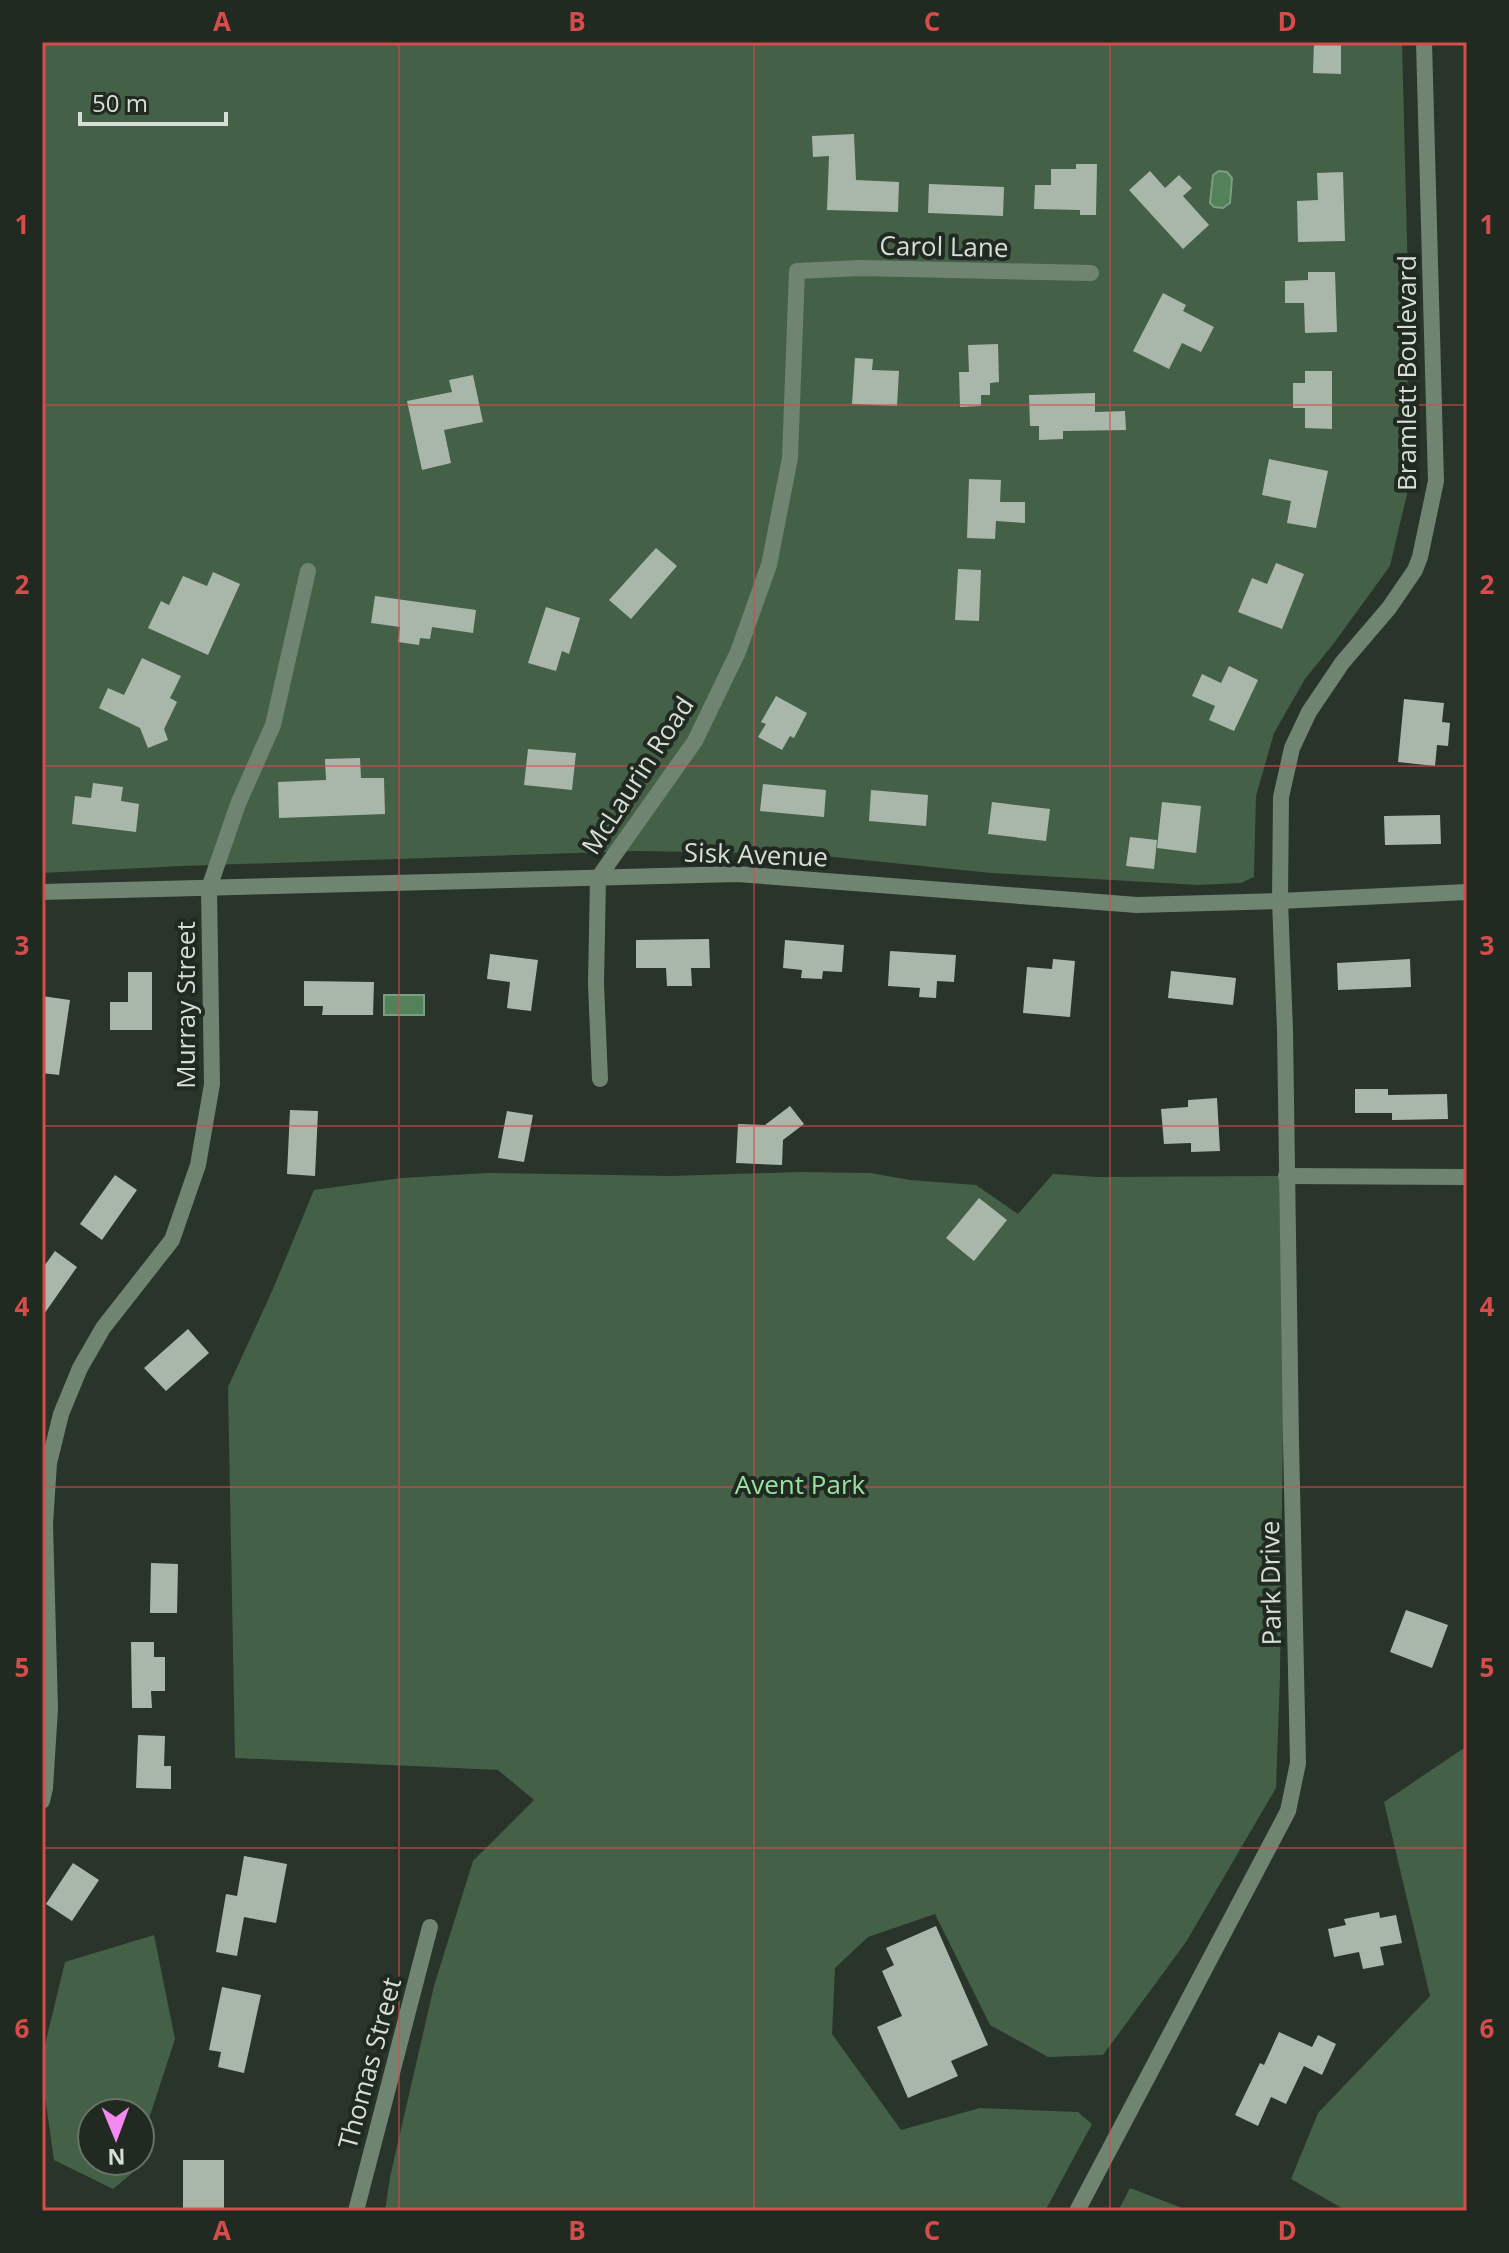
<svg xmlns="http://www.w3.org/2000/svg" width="1509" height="2253" font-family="'Open Sans',sans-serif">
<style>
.green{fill:#446047}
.water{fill:#53825a;stroke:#7b9e80;stroke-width:2}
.building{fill:#a9b7aa}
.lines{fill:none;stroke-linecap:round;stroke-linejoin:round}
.minor{stroke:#708472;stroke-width:16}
.tertiary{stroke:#708472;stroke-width:16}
.grid{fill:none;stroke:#d64c4b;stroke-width:2;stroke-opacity:0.55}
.labels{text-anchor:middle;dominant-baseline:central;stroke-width:8;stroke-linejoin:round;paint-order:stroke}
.street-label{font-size:26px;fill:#d7ded8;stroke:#202a21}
.park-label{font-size:26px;fill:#9ae0a3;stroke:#202a21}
.neatline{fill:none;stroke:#d64c4b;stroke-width:3}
.grid-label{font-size:26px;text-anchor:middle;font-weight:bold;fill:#d64c4b}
</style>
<rect width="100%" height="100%" fill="#29342b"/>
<path class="green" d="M 42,42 L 1402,42 L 1408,279 L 1407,494 L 1390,566 L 1334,643 L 1305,679 L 1274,733 L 1256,796 L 1254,877 L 1241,883 L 1198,885 L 991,873 L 804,854 L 637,851 L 183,866 L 42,873 Z
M 800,1172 L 870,1173 L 910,1180 L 976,1185 L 1018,1214 L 1053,1174 L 1097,1177 L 1286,1176 L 1280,1677 L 1276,1788 L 1186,1942 L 1103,2055 L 1048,2057 L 990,2025 L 935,1914 L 868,1937 L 835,1968 L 832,2034 L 901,2130 L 980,2108 L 1078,2112 L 1092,2124 L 1045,2211 L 385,2211 L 390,2177 L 434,1986 L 473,1861 L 534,1800 L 498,1770 L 235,1758 L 228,1387 L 273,1289 L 314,1190 L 401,1178 L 488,1173 L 671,1176 Z
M 1467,1746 L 1467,2211 L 1347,2211 L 1291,2179 L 1318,2113 L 1430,1996 L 1384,1802 Z
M 154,1935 L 175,2039 L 140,2146 L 140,2113 L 92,2113 L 92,2161 L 135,2161 L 131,2174 L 113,2189 L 54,2160 L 42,2076 L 42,2057 L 65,1962 Z
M 1130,2188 L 1190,2211 L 1118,2211 Z"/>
<path class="water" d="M 1219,171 L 1227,172 L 1232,178 L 1230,203 L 1223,208 L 1214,207 L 1210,203 L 1213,175 Z
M 384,995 L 424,995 L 424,1015 L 384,1015 Z"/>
<path class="building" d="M 1314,42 L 1341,42 L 1341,74 L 1313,73 Z
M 854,134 L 856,180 L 899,182 L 898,212 L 827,210 L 829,156 L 813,157 L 812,136 Z
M 1076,164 L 1097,164 L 1096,215 L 1080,215 L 1080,210 L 1034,209 L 1035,185 L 1051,185 L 1051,169 L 1076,169 Z
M 1150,171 L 1165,188 L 1179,175 L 1192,188 L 1183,196 L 1209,225 L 1183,249 L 1129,190 Z
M 1343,172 L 1345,241 L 1298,242 L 1297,201 L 1318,200 L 1317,173 Z
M 929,184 L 1004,187 L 1003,216 L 928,213 Z
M 1308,272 L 1335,272 L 1337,332 L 1305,333 L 1304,303 L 1285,303 L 1285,281 L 1308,280 Z
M 1163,293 L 1186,305 L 1183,311 L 1214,327 L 1201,352 L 1182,343 L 1169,369 L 1133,351 Z
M 998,344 L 999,382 L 990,383 L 990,395 L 981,395 L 981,406 L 960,407 L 959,372 L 969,372 L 968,345 Z
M 855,358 L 873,359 L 872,370 L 899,371 L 897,406 L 852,404 Z
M 1305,371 L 1332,371 L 1332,429 L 1305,428 L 1305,408 L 1293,408 L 1293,383 L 1305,383 Z
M 473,375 L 483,422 L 444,430 L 451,463 L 422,470 L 407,401 L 452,392 L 449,380 Z
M 1095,393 L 1095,412 L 1125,411 L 1126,430 L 1063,431 L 1063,439 L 1039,440 L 1039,426 L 1030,426 L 1029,395 Z
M 1269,459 L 1328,471 L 1316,528 L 1287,523 L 1291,501 L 1262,495 Z
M 969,479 L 1001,480 L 1000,502 L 1025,502 L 1025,523 L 996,521 L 995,539 L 967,538 Z
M 656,548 L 677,566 L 631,619 L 609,600 Z
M 1276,563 L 1304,574 L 1282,629 L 1238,612 L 1252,578 L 1267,584 Z
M 958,569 L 981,570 L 979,621 L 955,620 Z
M 213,572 L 240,584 L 208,655 L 148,628 L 161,601 L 169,605 L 183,576 L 207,586 Z
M 375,596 L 476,610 L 473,633 L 432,627 L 430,639 L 420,638 L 419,645 L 398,642 L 400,627 L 371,623 Z
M 546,607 L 580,618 L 569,654 L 562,651 L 556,671 L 528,663 Z
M 142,658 L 181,676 L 170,698 L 177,702 L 164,729 L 168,740 L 148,748 L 140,728 L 99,708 L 108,688 L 124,695 Z
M 1229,666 L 1258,680 L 1234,731 L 1209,720 L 1215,706 L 1192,696 L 1202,674 L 1221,683 Z
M 776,696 L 807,713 L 794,738 L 790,736 L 782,750 L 758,737 L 766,724 L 761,722 Z
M 1404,699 L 1444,703 L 1442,722 L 1450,723 L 1448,746 L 1437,745 L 1435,766 L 1398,762 Z
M 528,749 L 576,753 L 572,790 L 524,785 Z
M 360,758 L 361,778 L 384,778 L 385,814 L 279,818 L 278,782 L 326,780 L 325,759 Z
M 93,783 L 123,787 L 121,801 L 139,804 L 136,832 L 72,824 L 75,796 L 91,798 Z
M 763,784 L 826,790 L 824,817 L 760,811 Z
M 871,790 L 928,795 L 926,826 L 869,821 Z
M 992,802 L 1050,809 L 1046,841 L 988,834 Z
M 1162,802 L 1201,806 L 1196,853 L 1157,848 Z
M 1440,815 L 1441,844 L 1385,845 L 1384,816 Z
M 1130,837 L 1157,840 L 1154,869 L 1126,866 Z
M 709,939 L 710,968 L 691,968 L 692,986 L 667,986 L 666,968 L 636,968 L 636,940 Z
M 785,940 L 844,945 L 842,972 L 823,971 L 822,979 L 801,978 L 802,970 L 783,968 Z
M 890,951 L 956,955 L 954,982 L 937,981 L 936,998 L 919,997 L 920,988 L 888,986 Z
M 490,954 L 538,960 L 531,1011 L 507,1008 L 510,982 L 487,979 Z
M 1053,959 L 1075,961 L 1070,1017 L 1023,1013 L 1027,967 L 1052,969 Z
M 1410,959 L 1411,987 L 1338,990 L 1337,963 Z
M 1171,971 L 1236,978 L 1233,1005 L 1168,998 Z
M 128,972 L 152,972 L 152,1030 L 110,1030 L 110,1002 L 128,1002 Z
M 304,981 L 374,982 L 373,1015 L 322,1015 L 323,1006 L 304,1006 Z
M 42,996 L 70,1000 L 59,1075 L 42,1073 Z
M 1355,1089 L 1388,1089 L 1388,1095 L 1447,1094 L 1448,1119 L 1392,1120 L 1392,1113 L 1355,1113 Z
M 1217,1098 L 1220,1151 L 1191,1152 L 1191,1143 L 1164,1144 L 1161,1109 L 1188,1107 L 1188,1100 Z
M 790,1106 L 804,1124 L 783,1140 L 782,1165 L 736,1163 L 738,1124 L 765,1125 Z
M 290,1110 L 318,1111 L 315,1176 L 287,1174 Z
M 507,1111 L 533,1115 L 524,1162 L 498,1158 Z
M 115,1175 L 137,1190 L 102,1240 L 80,1224 Z
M 979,1198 L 1007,1220 L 974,1261 L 946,1238 Z
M 55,1251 L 77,1267 L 42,1317 L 42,1269 Z
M 188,1329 L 209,1353 L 166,1391 L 144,1368 Z
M 151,1563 L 178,1564 L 177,1613 L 150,1613 Z
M 1406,1610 L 1448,1625 L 1432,1668 L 1390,1652 Z
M 131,1642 L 154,1642 L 154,1657 L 165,1657 L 165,1691 L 151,1691 L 152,1708 L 132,1708 Z
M 138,1735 L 165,1736 L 164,1766 L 171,1766 L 171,1789 L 136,1788 Z
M 244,1856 L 287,1864 L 276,1923 L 244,1917 L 237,1956 L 216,1952 L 226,1894 L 237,1896 Z
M 73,1863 L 99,1880 L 72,1921 L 46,1904 Z
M 1379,1912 L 1380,1918 L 1396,1915 L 1402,1943 L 1380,1947 L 1384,1965 L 1363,1969 L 1359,1952 L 1334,1957 L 1328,1929 L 1346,1925 L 1344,1919 Z
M 936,1926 L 988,2045 L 951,2061 L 958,2076 L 908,2098 L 877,2027 L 902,2016 L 882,1971 L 894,1965 L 886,1948 Z
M 222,1987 L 261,1995 L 244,2073 L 218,2067 L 221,2052 L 209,2050 Z
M 1279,2032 L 1312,2047 L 1318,2035 L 1336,2044 L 1322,2075 L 1304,2066 L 1286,2104 L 1271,2097 L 1258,2126 L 1235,2115 L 1260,2063 L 1264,2065 Z
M 183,2160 L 224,2160 L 224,2211 L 183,2210 Z"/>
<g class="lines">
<path class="minor" d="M 1280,901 L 1467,892
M 600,1079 L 596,984 L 598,878 L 695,741 L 738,652 L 769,565 L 790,458 L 797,271 L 860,268 L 1091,273
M 1286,1176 L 1467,1177
M 42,1801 L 45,1788 L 50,1709 L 45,1524 L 49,1463 L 61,1414 L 80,1368 L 103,1328 L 172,1240 L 198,1165 L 212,1084 L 209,888 L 238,804 L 273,725 L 308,571
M 356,2211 L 430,1927"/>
<path class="tertiary" d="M 42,892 L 737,874 L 1137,905 L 1280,901
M 1077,2211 L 1288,1811 L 1298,1763 L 1291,1441 L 1285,1030 L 1280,901 L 1281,797 L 1292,748 L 1309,712 L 1342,663 L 1389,608 L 1415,570 L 1420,557 L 1436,481 L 1424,42"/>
</g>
<path class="grid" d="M 399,42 L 399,2211M 754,42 L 754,2211M 1110,42 L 1110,2211M 42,405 L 1467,405M 42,766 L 1467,766M 42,1126 L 1467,1126M 42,1487 L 1467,1487M 42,1848 L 1467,1848"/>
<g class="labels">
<g class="street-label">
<text transform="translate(944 246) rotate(1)">Carol Lane</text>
<text transform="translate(1406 373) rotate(-90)">Bramlett Boulevard</text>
<text transform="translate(637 775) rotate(-57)">McLaurin Road</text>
<text transform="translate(756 854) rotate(2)">Sisk Avenue</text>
<text transform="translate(185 1005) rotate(-90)">Murray Street</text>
<text transform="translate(1270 1583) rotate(-91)">Park Drive</text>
<text transform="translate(369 2063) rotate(-75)">Thomas Street</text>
</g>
<g class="park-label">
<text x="800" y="1484">Avent Park</text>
</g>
</g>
<rect width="1509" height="2253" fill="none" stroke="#202a21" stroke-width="88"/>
<g transform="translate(116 2137) rotate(179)"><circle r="38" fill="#202a21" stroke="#69726a" stroke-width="2"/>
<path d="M0-6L14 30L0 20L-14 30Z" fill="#f38af1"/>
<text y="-12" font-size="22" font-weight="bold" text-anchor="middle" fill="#d7ded8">N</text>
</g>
<path d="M80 112v12h146v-12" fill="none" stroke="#d7ded8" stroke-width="4"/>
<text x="92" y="112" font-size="24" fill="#d7ded8" stroke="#202a21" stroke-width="6" paint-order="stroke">50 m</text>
<rect x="44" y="44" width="1421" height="2165" class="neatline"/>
<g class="grid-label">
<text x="222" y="31">A</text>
<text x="577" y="31">B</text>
<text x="932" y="31">C</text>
<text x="1287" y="31">D</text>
<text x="22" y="234">1</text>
<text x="1487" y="234">1</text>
<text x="22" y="594">2</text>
<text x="1487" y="594">2</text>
<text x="22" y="955">3</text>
<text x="1487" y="955">3</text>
<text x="22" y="1316">4</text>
<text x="1487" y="1316">4</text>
<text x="22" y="1677">5</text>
<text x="1487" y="1677">5</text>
<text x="22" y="2038">6</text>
<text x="1487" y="2038">6</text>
<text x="222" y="2240">A</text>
<text x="577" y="2240">B</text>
<text x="932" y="2240">C</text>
<text x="1287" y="2240">D</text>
</g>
</svg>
